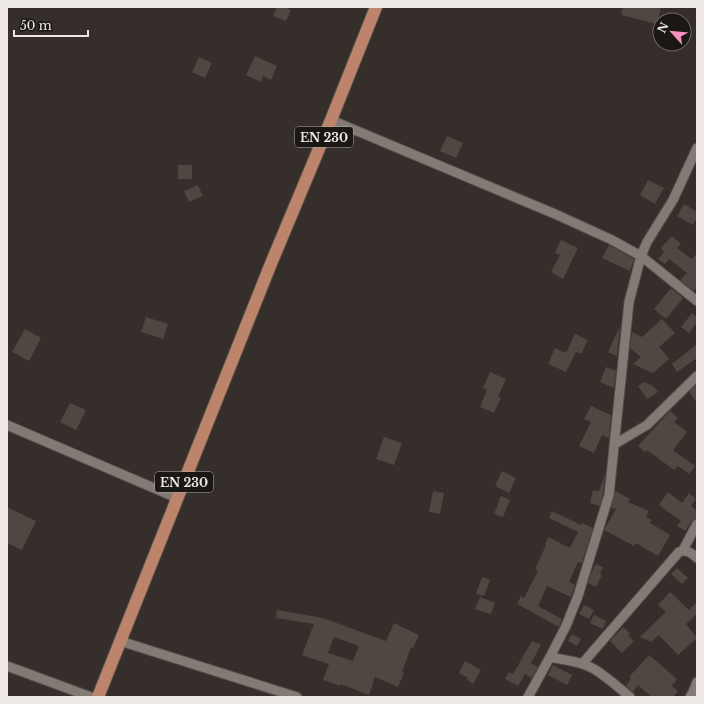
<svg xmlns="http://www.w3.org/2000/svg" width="704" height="704" font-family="'Libre Baskerville',serif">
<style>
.building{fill:#4e4742;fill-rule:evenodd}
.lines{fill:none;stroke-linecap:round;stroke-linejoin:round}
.street-casing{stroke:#534d49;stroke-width:11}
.primary-casing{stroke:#534d49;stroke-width:14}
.street{stroke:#837a76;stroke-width:9}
.primary{stroke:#bc846a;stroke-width:12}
.labels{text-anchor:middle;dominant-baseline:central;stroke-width:3.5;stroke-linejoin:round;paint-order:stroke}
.shield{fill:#1a1715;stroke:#aeaaa7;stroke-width:1}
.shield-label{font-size:12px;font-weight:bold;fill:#eee9e6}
</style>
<rect width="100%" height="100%" fill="#352e2a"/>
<path class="building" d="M 277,7 L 284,7 L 291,10 L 286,21 L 273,16 Z
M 623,7 L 661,7 L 657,24 L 621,15 Z
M 255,56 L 277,66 L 271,80 L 263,76 L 261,82 L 246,75 Z
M 199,57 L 212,63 L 205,78 L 192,72 Z
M 447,136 L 463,143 L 456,158 L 440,151 Z
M 178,165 L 192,165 L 192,179 L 178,179 Z
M 648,180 L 664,188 L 655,204 L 640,195 Z
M 198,185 L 203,196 L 189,202 L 184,191 Z
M 684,204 L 697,212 L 697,217 L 693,225 L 677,216 Z
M 672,236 L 681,244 L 677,248 L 692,259 L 697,253 L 697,287 L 694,291 L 680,280 L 687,273 L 669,259 L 665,264 L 658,259 L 664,252 L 661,248 Z
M 561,240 L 578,248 L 563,279 L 551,272 L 560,255 L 555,253 Z
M 609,245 L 634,259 L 630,271 L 602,258 Z
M 670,289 L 672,289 L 683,298 L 666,319 L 654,309 Z
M 692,313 L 697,317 L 697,322 L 689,333 L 681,327 Z
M 146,317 L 168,324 L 163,339 L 141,332 Z
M 662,319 L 675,333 L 659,347 L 669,359 L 653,373 L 633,364 L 641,357 L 630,348 L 632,332 L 642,337 Z
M 620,326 L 617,356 L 608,352 Z
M 25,329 L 41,338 L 29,361 L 12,352 Z
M 575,334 L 588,340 L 581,354 L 576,352 L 566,372 L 548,364 L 555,348 L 566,353 Z
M 697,344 L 697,358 L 677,372 L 672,364 Z
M 606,367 L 616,371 L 614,388 L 600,382 Z
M 490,372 L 506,379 L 498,397 L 501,398 L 494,413 L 480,407 L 487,390 L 483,388 Z
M 644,382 L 653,386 L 658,392 L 647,399 L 638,386 Z
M 697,384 L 697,403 L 689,392 Z
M 70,403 L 86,410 L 76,430 L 60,422 Z
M 591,406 L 611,415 L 609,438 L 602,435 L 594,453 L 579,446 L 591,422 L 584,419 Z
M 670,411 L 678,418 L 674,422 L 687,432 L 673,450 L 695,466 L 689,474 L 678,466 L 674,470 L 647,450 L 645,452 L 638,446 Z
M 384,437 L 402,443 L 394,465 L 376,459 Z
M 502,471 L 516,478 L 509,493 L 495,486 Z
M 605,474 L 603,494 L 600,506 L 590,503 L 593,490 L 599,491 Z
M 433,491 L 444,493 L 440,514 L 429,512 Z
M 615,491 L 630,499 L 628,502 L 649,511 L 646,517 L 652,520 L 650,523 L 670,535 L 658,556 L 636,543 L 634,546 L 604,530 L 616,509 L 611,508 Z
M 668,492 L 682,503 L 689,493 L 696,499 L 691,506 L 697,511 L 697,518 L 694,519 L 692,521 L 685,531 L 677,526 L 681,521 L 659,505 Z
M 501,496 L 510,500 L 503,517 L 494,514 Z
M 7,507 L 36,521 L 22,550 L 7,543 Z
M 552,511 L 581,525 L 582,523 L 593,528 L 582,562 L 582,563 L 578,562 L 569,582 L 575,585 L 571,597 L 547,586 L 538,606 L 562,619 L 559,627 L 517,604 L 521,596 L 524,598 L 538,571 L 535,569 L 546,545 L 545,545 L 548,537 L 570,548 L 578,532 L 549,518 Z
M 596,564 L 603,567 L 600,574 L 602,575 L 596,587 L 588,583 L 590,576 Z
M 677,568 L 688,578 L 682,584 L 671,574 Z
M 482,577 L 490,580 L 484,596 L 476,594 Z
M 670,592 L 689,610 L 697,602 L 697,614 L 686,624 L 697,638 L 678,655 L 659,635 L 651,642 L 640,637 L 666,612 L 658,605 Z
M 480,597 L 495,603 L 491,614 L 475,609 Z
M 584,605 L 594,610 L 589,619 L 579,614 Z
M 277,610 L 323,618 L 386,641 L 394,623 L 419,635 L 413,648 L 411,647 L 402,672 L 404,673 L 398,687 L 375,677 L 369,695 L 341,684 L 340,686 L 323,680 L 329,664 L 302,655 L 314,624 L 276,618 ZM 334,637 L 359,646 L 353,661 L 328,653 Z
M 594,615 L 606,621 L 603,629 L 590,623 Z
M 623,627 L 630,633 L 628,636 L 634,641 L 622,653 L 610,641 Z
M 572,634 L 581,639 L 577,646 L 568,641 Z
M 532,641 L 541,645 L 531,663 L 538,667 L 532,678 L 525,674 L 518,686 L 505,679 L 509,672 L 513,674 Z
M 649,655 L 677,679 L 672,686 L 678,691 L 673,697 L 652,697 L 638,685 L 633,692 L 626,686 L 631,678 L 629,677 Z
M 465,661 L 481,670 L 473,684 L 467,680 L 468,678 L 459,673 Z
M 553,665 L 572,675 L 567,685 L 548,675 Z"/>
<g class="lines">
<defs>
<path id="street" d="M 331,120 L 555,214 L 610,239 L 641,256 L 697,301
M 7,425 L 177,498
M 615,444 L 647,425 L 697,376
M 683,550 L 692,533 L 697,524
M 120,641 L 297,697
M 550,657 C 563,660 580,661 592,668 C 605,675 619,688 630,697
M 582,664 L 679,552 C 686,549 692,553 697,558
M 7,666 L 91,697
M 528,697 L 550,657 L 566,626 L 578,596 L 609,495 L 629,302 L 641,256 L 647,242 L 673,200 L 697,148
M 690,697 L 693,692 L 697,682"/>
<path id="primary" d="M 98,697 L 270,266 L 331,120 L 376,7"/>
</defs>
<use href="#street" class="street-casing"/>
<use href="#primary" class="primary-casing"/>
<use href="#street" class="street"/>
<use href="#primary" class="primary"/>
</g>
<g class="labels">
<g class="shield">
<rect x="295" y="127" width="58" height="20" rx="3"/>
<rect x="155" y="472" width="58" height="20" rx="3"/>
</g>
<g class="shield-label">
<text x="324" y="137">EN 230</text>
<text x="184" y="482">EN 230</text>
</g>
</g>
<rect width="704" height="704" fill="none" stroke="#eee9e6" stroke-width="16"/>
<g transform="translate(672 32) rotate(297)"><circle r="19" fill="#1a1715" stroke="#6f6b69"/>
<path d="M0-3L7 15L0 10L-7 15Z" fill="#fc8fc2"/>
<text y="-6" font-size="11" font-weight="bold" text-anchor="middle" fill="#eee9e6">N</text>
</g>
<path d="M14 30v6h74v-6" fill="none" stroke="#eee9e6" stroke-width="2"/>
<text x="20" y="30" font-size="12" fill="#eee9e6" stroke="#1a1715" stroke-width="3" paint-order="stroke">50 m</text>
</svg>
